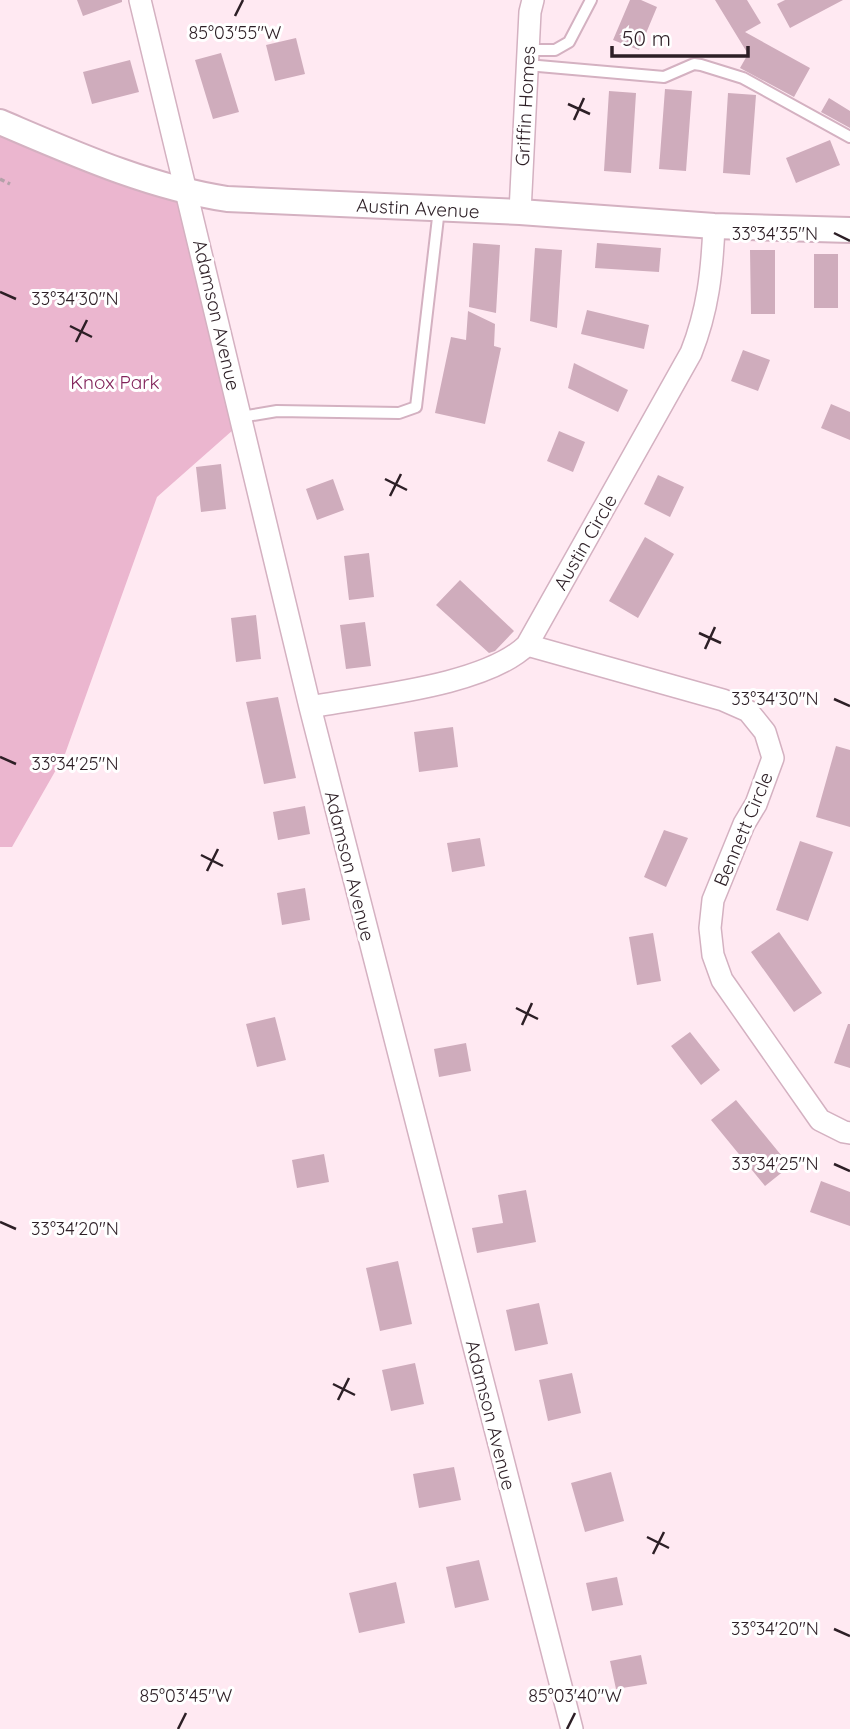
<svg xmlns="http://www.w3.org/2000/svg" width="850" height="1729" font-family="Quicksand,sans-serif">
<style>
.green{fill:#ebb6cf}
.building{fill:#cfacbc}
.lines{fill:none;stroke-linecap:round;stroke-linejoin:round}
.service-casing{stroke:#d4b1c1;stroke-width:14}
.minor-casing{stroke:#d4b1c1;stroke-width:24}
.tertiary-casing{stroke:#d4b1c1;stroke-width:28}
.path{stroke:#b4a1a9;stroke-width:3.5;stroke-dasharray:5 3.5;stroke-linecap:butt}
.service{stroke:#fff;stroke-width:10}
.minor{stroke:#fff;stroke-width:21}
.tertiary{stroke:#fff;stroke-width:24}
.ticks{fill:none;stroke:#2d1f26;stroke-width:2.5}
.labels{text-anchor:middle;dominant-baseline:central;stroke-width:6;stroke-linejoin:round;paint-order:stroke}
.street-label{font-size:19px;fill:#2d1f26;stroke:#fff}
.park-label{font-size:19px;fill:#82235a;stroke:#fff}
.ticks-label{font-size:18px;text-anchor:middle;fill:#2d1f26;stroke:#fff;stroke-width:6;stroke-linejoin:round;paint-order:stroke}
</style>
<rect width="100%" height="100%" fill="#ffe9f2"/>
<path class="green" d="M 0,122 L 188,193 L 242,422 L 157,497 L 65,754 L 12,847 L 0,847 Z"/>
<path class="building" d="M 77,0 L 122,0 L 122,2 L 83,16 Z
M 630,0 L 641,0 L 657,7 L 639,50 L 613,40 Z
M 715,0 L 747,0 L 761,23 L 745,32 L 810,68 L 794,97 L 740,68 L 748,54 Z
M 785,0 L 843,0 L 790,28 L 777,4 Z
M 296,38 L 305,74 L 275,81 L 266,45 Z
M 221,53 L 239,112 L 213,119 L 195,60 Z
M 130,60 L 139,92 L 92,104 L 83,72 Z
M 665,89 L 692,91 L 686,171 L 659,169 Z
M 609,91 L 636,93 L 631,173 L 604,171 Z
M 728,93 L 756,95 L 750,175 L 723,173 Z
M 829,98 L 850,111 L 850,128 L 821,112 Z
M 830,140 L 840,165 L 796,183 L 786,158 Z
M 473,243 L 500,245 L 496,313 L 469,307 Z
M 597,243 L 661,248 L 659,272 L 595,268 Z
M 535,248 L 562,250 L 557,328 L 530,321 Z
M 750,250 L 775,250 L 775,314 L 751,314 Z
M 814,254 L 838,254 L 838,308 L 814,308 Z
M 587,310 L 649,325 L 644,349 L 581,334 Z
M 468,311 L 495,324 L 494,346 L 501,348 L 485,424 L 435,413 L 451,337 L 466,340 Z
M 743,350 L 770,360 L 758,391 L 731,381 Z
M 574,363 L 628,390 L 618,412 L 568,388 Z
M 831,404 L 850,412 L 850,440 L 821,428 Z
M 559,431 L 585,442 L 573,472 L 547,461 Z
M 221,464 L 226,509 L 201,512 L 196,467 Z
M 658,475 L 684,487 L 670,517 L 644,504 Z
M 333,479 L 344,510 L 317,520 L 306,489 Z
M 645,537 L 674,554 L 638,618 L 609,601 Z
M 369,553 L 374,597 L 349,600 L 344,556 Z
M 460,580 L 514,631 L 495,651 L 489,653 L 436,605 Z
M 256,615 L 261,659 L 236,662 L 231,618 Z
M 365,622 L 371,666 L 346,669 L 340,625 Z
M 278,697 L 296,778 L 264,784 L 246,702 Z
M 453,727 L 458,767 L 419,772 L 414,732 Z
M 836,746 L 850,750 L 850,827 L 816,817 Z
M 305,806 L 310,834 L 278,840 L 273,812 Z
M 664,830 L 688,838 L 666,887 L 644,877 Z
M 480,838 L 485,866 L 452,872 L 447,843 Z
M 800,841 L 833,852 L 808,921 L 776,910 Z
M 305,888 L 310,920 L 282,925 L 277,893 Z
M 779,932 L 822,993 L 794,1012 L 751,952 Z
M 653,933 L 661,981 L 637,985 L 629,937 Z
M 275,1017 L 286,1060 L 257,1067 L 246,1024 Z
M 848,1024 L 850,1024 L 850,1068 L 834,1063 Z
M 690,1032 L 720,1070 L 701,1085 L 671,1046 Z
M 466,1043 L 471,1071 L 439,1077 L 434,1049 Z
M 736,1100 L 790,1166 L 765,1186 L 711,1120 Z
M 324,1154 L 329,1182 L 297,1188 L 292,1160 Z
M 821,1181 L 850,1192 L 850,1226 L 810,1212 Z
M 526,1190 L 536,1242 L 477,1253 L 472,1228 L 503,1223 L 498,1195 Z
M 398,1261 L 412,1324 L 380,1331 L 366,1268 Z
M 539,1303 L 548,1344 L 515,1351 L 506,1310 Z
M 415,1363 L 424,1404 L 391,1411 L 382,1370 Z
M 572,1373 L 581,1413 L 548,1421 L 539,1380 Z
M 454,1467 L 461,1500 L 419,1508 L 413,1474 Z
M 611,1472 L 624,1521 L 585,1532 L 571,1483 Z
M 479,1560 L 489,1600 L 455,1608 L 446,1567 Z
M 617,1577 L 623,1605 L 592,1611 L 586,1583 Z
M 396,1582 L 405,1623 L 359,1633 L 349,1593 Z
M 641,1655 L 647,1684 L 616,1689 L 610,1661 Z"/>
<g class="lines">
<defs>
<path id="service" d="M 528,50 L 555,50 L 569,42 L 591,0
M 527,65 L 664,77 L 694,64 L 701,65 L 743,78 L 850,137
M 241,417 L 277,411 L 399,413 L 416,407 L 439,209"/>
<path id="minor" d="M 140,0 L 310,707 L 572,1729
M 520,212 L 530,12 L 533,0
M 527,645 L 723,700 L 748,711 L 765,732 L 773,758 L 756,804 L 744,824 L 713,900 L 710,928 L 713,955 L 722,980 L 820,1120 L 844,1132 L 850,1133
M 310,707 C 368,696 485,686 527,645 L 691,353 C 708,310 712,272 714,226"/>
<path id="tertiary" d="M 0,122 C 73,153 148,187 227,199 L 520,212 L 714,226 L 850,230"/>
</defs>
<use href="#service" class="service-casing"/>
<use href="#minor" class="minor-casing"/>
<use href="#tertiary" class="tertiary-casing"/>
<path class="path" d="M 0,179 L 10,184"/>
<use href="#service" class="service"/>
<use href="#minor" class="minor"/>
<use href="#tertiary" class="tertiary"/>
</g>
<path class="ticks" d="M 235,16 L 243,0M 568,104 L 590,114M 574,120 L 584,98M 834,233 L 850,241M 0,292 L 16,299M 70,326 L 92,337M 76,342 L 87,320M 385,479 L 407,490M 390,496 L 401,474M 699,633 L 721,643M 705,649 L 715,627M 834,699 L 850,706M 0,757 L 16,764M 201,855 L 223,866M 207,871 L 218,849M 516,1008 L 538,1019M 522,1025 L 532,1003M 834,1164 L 850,1171M 0,1222 L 16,1229M 333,1384 L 355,1395M 338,1400 L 349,1378M 647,1537 L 669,1548M 653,1554 L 664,1532M 834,1629 L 850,1636M 178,1729 L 186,1713M 567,1729 L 575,1713"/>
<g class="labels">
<g class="street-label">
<text transform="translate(525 106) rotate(-87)">Griffin Homes</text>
<text transform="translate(418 208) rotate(3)">Austin Avenue</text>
<text transform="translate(217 315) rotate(77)">Adamson Avenue</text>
<text transform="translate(585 542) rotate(-60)">Austin Circle</text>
<text transform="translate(743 829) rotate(-67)">Bennett Circle</text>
<text transform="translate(350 866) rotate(76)">Adamson Avenue</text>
<text transform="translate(491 1415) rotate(76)">Adamson Avenue</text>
</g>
<g class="park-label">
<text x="115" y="382">Knox Park</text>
</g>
</g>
<g class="ticks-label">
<text x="235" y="39">85°03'55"W</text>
<text x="775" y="240">33°34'35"N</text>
<text x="75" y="305">33°34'30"N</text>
<text x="775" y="705">33°34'30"N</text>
<text x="75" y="770">33°34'25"N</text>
<text x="775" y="1170">33°34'25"N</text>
<text x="75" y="1235">33°34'20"N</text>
<text x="775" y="1635">33°34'20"N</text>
<text x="186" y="1702">85°03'45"W</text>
<text x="575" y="1702">85°03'40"W</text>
</g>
<path d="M612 46v10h136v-10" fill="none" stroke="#2d1f26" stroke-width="3.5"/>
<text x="622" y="46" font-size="21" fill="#2d1f26" stroke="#ffffff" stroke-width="5" paint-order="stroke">50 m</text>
</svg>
